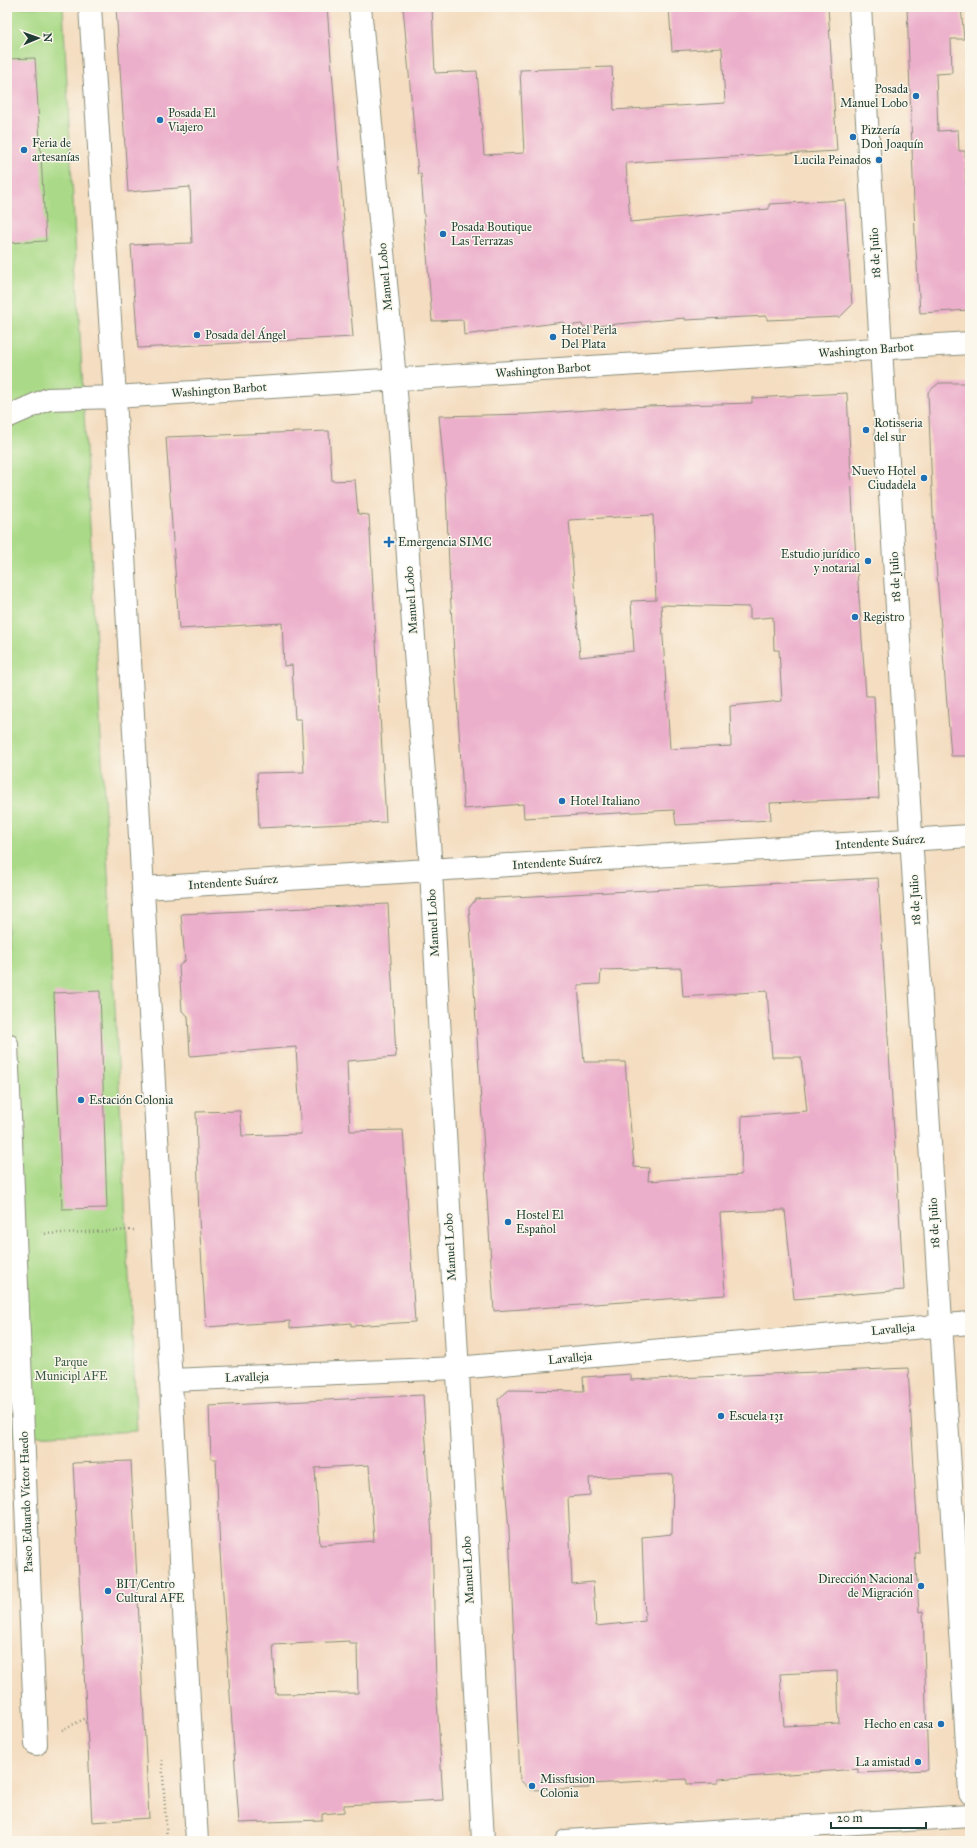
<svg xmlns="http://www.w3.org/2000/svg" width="977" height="1848" font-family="'IM FELL Great Primer',serif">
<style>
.green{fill:#aada88;stroke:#648c5e}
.building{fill:#ecafcb;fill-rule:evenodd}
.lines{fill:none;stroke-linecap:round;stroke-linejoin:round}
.minor-casing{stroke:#8a8d7a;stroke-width:24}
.path{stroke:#8a8d7a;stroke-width:2.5;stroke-dasharray:1 3;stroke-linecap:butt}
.minor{stroke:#fff;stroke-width:22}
.poi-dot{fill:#1f6fb2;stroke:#fbf7ec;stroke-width:1.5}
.labels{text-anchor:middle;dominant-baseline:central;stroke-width:3;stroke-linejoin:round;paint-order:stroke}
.poi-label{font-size:12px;fill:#1f3d34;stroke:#fbf7ec;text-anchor:start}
.street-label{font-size:12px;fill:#1f3d34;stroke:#fbf7ec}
.park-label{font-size:12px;fill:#3b5c45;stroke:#fbf7ec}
</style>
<rect width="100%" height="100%" fill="#fbf7ec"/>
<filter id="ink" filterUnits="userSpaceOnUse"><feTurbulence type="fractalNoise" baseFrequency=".025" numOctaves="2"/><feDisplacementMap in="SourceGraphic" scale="8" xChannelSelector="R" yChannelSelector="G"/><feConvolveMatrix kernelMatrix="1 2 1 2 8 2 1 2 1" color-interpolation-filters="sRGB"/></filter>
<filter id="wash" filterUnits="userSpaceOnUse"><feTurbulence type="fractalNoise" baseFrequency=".012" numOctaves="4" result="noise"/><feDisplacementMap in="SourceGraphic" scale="16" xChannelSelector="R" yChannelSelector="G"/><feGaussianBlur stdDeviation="0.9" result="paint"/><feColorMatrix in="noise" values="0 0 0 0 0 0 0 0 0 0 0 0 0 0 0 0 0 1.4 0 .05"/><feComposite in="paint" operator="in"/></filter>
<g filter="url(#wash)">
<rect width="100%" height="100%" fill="#f4ddc0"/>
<path class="green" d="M 7,7 L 63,7 L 137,1431 L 7,1437 Z"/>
<g id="blocks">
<path class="building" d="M 116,7 L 327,7 L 353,337 L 138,348 L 131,245 L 192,243 L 190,187 L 128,192 Z
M 403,7 L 432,7 L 435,73 L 477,71 L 484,155 L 524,153 L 520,70 L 612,67 L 614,110 L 725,103 L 722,48 L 672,51 L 669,7 L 828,7 L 837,151 L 626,163 L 630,222 L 769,209 L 769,204 L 845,200 L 852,305 L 840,317 L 767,320 L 767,316 L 685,320 L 685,318 L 583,327 L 582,324 L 567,326 L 563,322 L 464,335 L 463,320 L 432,321 L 421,174 L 418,174 Z
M 907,7 L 961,7 L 964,39 L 951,39 L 952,73 L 936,74 L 937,101 L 938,131 L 958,130 L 959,151 L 965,151 L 968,251 L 970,251 L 970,310 L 920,313 L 915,233 Z
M 35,58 L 46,241 L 7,243 L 7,59 Z
M 939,383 L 970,383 L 970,756 L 951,756 L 934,538 L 928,392 Z
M 847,393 L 853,514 L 866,696 L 874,696 L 879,798 L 770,803 L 771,820 L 676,825 L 674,810 L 524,818 L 523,804 L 464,809 L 450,590 L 446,489 L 439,416 L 529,414 L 648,406 L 752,403 L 752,398 ZM 653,515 L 656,600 L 631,601 L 634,651 L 580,657 L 569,520 ZM 661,605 L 750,607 L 750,619 L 773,617 L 774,650 L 779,650 L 782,701 L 730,706 L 731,746 L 670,749 Z
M 329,431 L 332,481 L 355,480 L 358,514 L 369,515 L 386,822 L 259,828 L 257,773 L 304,772 L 301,719 L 295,719 L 292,665 L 284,666 L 282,623 L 179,629 L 166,437 Z
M 878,878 L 904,1290 L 794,1299 L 785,1210 L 720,1213 L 725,1295 L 494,1311 L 469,908 L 476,899 ZM 681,968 L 683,997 L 767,991 L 772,1057 L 801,1057 L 807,1111 L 742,1116 L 741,1175 L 648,1181 L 649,1168 L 634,1167 L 625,1062 L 584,1062 L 578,985 L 600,984 L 601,970 Z
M 388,904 L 396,1057 L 347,1061 L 350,1131 L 403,1130 L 415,1322 L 351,1326 L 351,1323 L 290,1328 L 290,1321 L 206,1327 L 199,1219 L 196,1112 L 240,1111 L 242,1136 L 301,1134 L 296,1047 L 190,1056 L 188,1016 L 182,1011 L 179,966 L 185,961 L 181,914 Z
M 100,991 L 107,1208 L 62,1209 L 54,993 Z
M 908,1368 L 919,1553 L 915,1553 L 919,1612 L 923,1611 L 928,1770 L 858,1773 L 858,1769 L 718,1779 L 718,1783 L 687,1784 L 687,1779 L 589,1784 L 589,1788 L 531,1790 L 520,1780 L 509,1531 L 498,1399 L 509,1390 L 584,1391 L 583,1377 L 631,1374 L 631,1380 ZM 673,1474 L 672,1534 L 642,1537 L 645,1621 L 596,1626 L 593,1582 L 572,1584 L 568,1497 L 590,1495 L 589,1478 ZM 837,1671 L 839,1723 L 784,1726 L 780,1674 Z
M 423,1395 L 432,1536 L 436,1682 L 443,1800 L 344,1805 L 344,1812 L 322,1814 L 322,1820 L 239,1823 L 220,1552 L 216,1459 L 211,1459 L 209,1406 ZM 369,1465 L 374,1541 L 320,1545 L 315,1468 ZM 349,1641 L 349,1644 L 357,1644 L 358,1693 L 276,1694 L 273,1645 Z
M 131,1461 L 149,1818 L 92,1822 L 73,1463 Z"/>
</g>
</g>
<g filter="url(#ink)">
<use href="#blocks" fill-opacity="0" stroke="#8a8d7a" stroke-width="1"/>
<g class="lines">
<defs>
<path id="minor" d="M 90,7 L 115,397 L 197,1841
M 360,7 L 395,379 L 431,870 L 483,1841
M 860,7 L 970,1793
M 7,417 L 48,399 L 115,397 L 970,343
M 144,888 L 970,836
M 7,1044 L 36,1744
M 170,1380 L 457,1368 L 970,1323
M 566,1841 L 970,1816"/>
</defs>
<use href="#minor" class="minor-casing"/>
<path class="path" d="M 41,1234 L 134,1230
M 62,1730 L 86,1718
M 162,1760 L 167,1841"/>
<use href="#minor" class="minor"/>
</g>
</g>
<g class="poi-dot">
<circle cx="916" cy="96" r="4"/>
<circle cx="160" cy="120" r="4"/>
<circle cx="853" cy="137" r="4"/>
<circle cx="24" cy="150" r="4"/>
<circle cx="879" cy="160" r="4"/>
<circle cx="443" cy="234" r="4"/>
<circle cx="197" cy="335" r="4"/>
<circle cx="553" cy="337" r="4"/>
<circle cx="866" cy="430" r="4"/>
<circle cx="924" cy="478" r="4"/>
<path d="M387 536h4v4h4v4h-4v4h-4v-4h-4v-4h4z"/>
<circle cx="868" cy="561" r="4"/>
<circle cx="855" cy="617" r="4"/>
<circle cx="562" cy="801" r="4"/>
<circle cx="81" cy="1100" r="4"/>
<circle cx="508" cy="1222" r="4"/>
<circle cx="721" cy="1416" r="4"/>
<circle cx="921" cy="1586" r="4"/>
<circle cx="108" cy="1591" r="4"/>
<circle cx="941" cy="1724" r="4"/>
<circle cx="918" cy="1762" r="4"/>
<circle cx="532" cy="1786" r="4"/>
</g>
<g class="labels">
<g class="poi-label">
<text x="908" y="89" text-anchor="end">Posada<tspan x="908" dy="14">Manuel Lobo</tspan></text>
<text x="168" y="113">Posada El<tspan x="168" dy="14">Viajero</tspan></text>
<text x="861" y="130">Pizzería<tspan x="861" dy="14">Don Joaquín</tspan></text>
<text x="32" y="143">Feria de<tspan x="32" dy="14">artesanías</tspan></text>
<text x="871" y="160" text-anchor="end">Lucila Peinados</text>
<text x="451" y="227">Posada Boutique<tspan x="451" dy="14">Las Terrazas</tspan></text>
<text x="561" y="330">Hotel Perla<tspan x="561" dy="14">Del Plata</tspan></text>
<text x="205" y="335">Posada del Ángel</text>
<text x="874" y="423">Rotisseria<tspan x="874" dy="14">del sur</tspan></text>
<text x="916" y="471" text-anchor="end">Nuevo Hotel<tspan x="916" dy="14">Ciudadela</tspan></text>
<text x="398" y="542">Emergencia SIMC</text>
<text x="860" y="554" text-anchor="end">Estudio jurídico<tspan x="860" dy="14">y notarial</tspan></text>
<text x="863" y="617">Registro</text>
<text x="570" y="801">Hotel Italiano</text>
<text x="89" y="1100">Estación Colonia</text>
<text x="516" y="1215">Hostel El<tspan x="516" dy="14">Español</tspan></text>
<text x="729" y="1416">Escuela 131</text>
<text x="913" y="1579" text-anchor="end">Dirección Nacional<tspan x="913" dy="14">de Migración</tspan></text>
<text x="116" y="1584">BIT/Centro<tspan x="116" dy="14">Cultural AFE</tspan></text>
<text x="933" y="1724" text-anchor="end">Hecho en casa</text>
<text x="910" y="1762" text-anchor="end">La amistad</text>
<text x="540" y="1779">Missfusion<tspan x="540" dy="14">Colonia</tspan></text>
</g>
<g class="street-label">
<text transform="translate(875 253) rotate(-93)">18 de Julio</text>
<text transform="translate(385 277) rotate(-95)">Manuel Lobo</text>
<text transform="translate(866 350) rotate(-4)">Washington Barbot</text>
<text transform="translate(543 370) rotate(-4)">Washington Barbot</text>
<text transform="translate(219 390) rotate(-4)">Washington Barbot</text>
<text transform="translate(895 577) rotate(-93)">18 de Julio</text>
<text transform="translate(411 600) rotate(-94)">Manuel Lobo</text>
<text transform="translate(880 842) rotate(-4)">Intendente Suárez</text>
<text transform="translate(557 862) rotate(-4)">Intendente Suárez</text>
<text transform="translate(233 882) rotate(-4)">Intendente Suárez</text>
<text transform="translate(915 900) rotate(-93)">18 de Julio</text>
<text transform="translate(433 923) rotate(-93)">Manuel Lobo</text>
<text transform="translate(934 1223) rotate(-93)">18 de Julio</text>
<text transform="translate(450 1247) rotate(-93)">Manuel Lobo</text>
<text transform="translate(893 1329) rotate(-5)">Lavalleja</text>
<text transform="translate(570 1358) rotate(-5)">Lavalleja</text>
<text transform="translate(247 1377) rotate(-2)">Lavalleja</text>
<text transform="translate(26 1502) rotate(-92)">Paseo Eduardo Víctor Haedo</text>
<text transform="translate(468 1570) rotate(-93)">Manuel Lobo</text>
</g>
<g class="park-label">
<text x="71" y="1362">Parque<tspan x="71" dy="14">Municipl AFE</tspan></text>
</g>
</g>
<rect width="977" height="1848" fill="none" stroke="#fbf7ec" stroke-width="24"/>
<g transform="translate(38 38) rotate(88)" stroke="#fbf7ec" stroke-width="3" paint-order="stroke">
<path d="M0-3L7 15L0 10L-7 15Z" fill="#1f3d34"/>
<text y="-6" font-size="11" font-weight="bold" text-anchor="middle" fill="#1f3d34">N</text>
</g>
<path d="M831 1822v6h95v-6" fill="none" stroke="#1f3d34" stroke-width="2"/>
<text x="837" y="1822" font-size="12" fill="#1f3d34" stroke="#fbf7ec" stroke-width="3" paint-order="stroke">20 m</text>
</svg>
